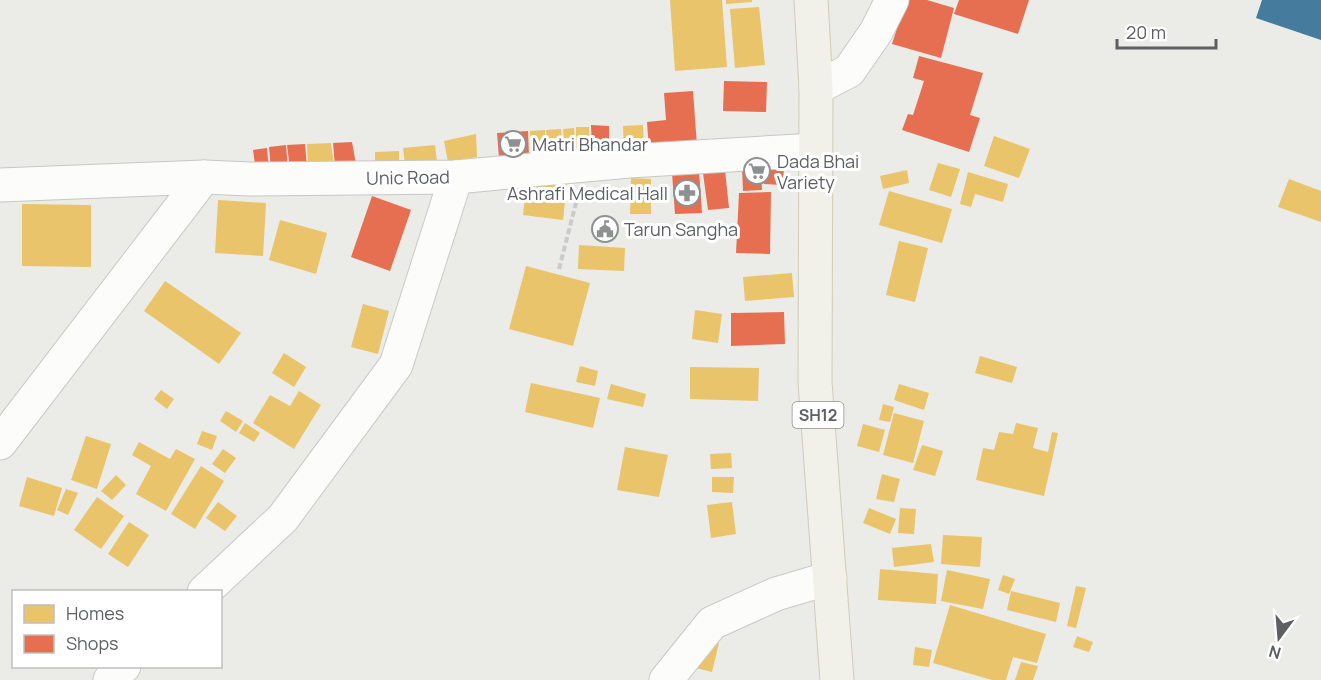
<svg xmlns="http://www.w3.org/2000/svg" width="1321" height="680" font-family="Manrope,sans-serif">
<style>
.homes{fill:#e9c46a}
.shops{fill:#e76f51}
.public{fill:#457b9d}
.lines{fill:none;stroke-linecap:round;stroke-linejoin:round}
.minor-casing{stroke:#c9c9c8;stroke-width:35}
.tertiary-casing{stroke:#c9c9c8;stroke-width:35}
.secondary-casing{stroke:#c7c7c7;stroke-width:35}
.primary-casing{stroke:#d0ccb8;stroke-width:35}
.path{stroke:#c9ccca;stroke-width:4;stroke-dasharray:6 3;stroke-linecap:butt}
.minor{stroke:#fcfcfb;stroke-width:33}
.tertiary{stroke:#fcfcfb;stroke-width:33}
.secondary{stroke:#fcfcfb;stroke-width:33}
.primary{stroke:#f1f1e9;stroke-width:33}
.labels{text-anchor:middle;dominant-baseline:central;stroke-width:6;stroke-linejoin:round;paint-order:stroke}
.shield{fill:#fff;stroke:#8e8f92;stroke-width:1.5}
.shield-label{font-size:16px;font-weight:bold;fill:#5d5f63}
.poi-label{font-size:18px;fill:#5d5f63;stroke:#fff;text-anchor:start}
.street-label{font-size:18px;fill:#5d5f63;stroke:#fff}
</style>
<rect width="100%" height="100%" fill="#ebebe7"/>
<path class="homes" d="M 670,0 L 722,0 L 727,67 L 675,71 Z
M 726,0 L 752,0 L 752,2 L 726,4 Z
M 759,7 L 765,65 L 735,68 L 730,9 Z
M 643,125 L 644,150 L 624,150 L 623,126 Z
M 576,127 L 589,127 L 590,151 L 576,151 Z
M 574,128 L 576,151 L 565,152 L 563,129 Z
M 561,129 L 563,152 L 548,153 L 546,130 Z
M 545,130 L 547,153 L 531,154 L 530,131 Z
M 476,134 L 477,157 L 448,162 L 444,141 Z
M 994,136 L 1030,149 L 1019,178 L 984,166 Z
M 331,143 L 334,165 L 308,168 L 307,144 Z
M 435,145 L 437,162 L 405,165 L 403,148 Z
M 399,151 L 399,164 L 375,165 L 375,152 Z
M 938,163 L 960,169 L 951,197 L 929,190 Z
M 907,170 L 909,183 L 883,189 L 880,176 Z
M 968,172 L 1008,184 L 1003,202 L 975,194 L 971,207 L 960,204 Z
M 527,178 L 567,183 L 563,220 L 523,215 Z
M 631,178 L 651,179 L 651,214 L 630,214 Z
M 1289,179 L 1321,191 L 1321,222 L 1278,207 Z
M 889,191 L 952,209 L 942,243 L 879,225 Z
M 218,200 L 266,203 L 263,256 L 215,253 Z
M 22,204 L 91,205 L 91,267 L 22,266 Z
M 280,220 L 327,233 L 316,274 L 269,260 Z
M 899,241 L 928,248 L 915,302 L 886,295 Z
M 579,245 L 625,248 L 624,271 L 578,269 Z
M 526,266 L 590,283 L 573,346 L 509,329 Z
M 792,273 L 794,297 L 745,301 L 743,277 Z
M 165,281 L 241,333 L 219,364 L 144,311 Z
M 363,304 L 389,311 L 378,354 L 351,347 Z
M 695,310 L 722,314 L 718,343 L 692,339 Z
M 284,353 L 306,367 L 294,387 L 272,373 Z
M 980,356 L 1017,367 L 1012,383 L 975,373 Z
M 580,366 L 598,371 L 595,386 L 576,382 Z
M 690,367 L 759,368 L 758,401 L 690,399 Z
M 531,383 L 600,398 L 593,428 L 525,412 Z
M 611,384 L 646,394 L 643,407 L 607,399 Z
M 899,384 L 929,393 L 924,410 L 894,400 Z
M 161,390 L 174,399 L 167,409 L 154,399 Z
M 299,391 L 321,405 L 294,449 L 253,423 L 270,395 L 290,406 Z
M 883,404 L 894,407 L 890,422 L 879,420 Z
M 226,411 L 243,421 L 236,432 L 220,421 Z
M 894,413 L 924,421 L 913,463 L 883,455 Z
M 245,423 L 260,433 L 254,442 L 239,433 Z
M 1016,423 L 1038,428 L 1033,448 L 1048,452 L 1052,432 L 1058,433 L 1044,496 L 976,480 L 983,448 L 994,450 L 999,432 L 1013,434 Z
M 863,424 L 885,430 L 879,452 L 857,446 Z
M 202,431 L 217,436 L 212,450 L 197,444 Z
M 86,436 L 111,444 L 97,489 L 71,480 Z
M 139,442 L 170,459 L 176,449 L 195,459 L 166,511 L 136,494 L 151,466 L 132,455 Z
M 922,445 L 943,451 L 935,476 L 913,470 Z
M 625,447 L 668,455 L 659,497 L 617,490 Z
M 223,449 L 236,458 L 225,473 L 212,464 Z
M 731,453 L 732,468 L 711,469 L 710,454 Z
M 201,466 L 224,481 L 195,529 L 171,514 Z
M 882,474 L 900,479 L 894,502 L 876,499 Z
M 116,475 L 126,485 L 112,500 L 101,491 Z
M 27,477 L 62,488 L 54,516 L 19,506 Z
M 712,477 L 734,477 L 733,493 L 712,492 Z
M 66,489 L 78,493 L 68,515 L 57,510 Z
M 97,497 L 124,516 L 101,549 L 74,530 Z
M 218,502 L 237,516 L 225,531 L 206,518 Z
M 732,502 L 736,534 L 711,538 L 707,505 Z
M 869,508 L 896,519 L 890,534 L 863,523 Z
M 900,508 L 916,509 L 914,534 L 898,533 Z
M 129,522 L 149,535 L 128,567 L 108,554 Z
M 943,535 L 982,537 L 980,567 L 941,564 Z
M 931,544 L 934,562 L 894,567 L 892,548 Z
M 880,569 L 938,574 L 936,604 L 878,600 Z
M 947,570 L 990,579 L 983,609 L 941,601 Z
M 1003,575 L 1015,579 L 1009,594 L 998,590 Z
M 1076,586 L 1086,588 L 1076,628 L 1067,626 Z
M 1011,591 L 1060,603 L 1056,622 L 1007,610 Z
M 950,605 L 1046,634 L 1037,663 L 1013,657 L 1006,680 L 992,680 L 933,663 Z
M 1077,636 L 1093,642 L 1089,652 L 1073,647 Z
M 703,639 L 719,643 L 712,672 L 696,668 Z
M 915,647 L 932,650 L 929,667 L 913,665 Z
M 1021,662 L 1038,666 L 1033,680 L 1015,680 Z"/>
<path class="shops" d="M 906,0 L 927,0 L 954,8 L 941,58 L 892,44 Z
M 959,0 L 1029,0 L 1018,34 L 954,14 Z
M 919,56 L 983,73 L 970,115 L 980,118 L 969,152 L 902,130 L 908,114 L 913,115 L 924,81 L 913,78 Z
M 724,81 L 767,82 L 766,112 L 723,111 Z
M 693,91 L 697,146 L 649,150 L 647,122 L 666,120 L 664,93 Z
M 591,125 L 609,126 L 609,150 L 592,151 Z
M 528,131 L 529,156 L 499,158 L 497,133 Z
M 352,142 L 356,164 L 335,166 L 333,143 Z
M 305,144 L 307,167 L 290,169 L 287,145 Z
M 286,145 L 288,169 L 271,170 L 269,147 Z
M 267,148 L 269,171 L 256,172 L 253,150 Z
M 764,166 L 784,166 L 783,185 L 764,184 Z
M 761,167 L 762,190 L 743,191 L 742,168 Z
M 725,170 L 729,208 L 708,210 L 703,173 Z
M 699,171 L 702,213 L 675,214 L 672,173 Z
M 771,192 L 770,254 L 736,253 L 739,193 Z
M 372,196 L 411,210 L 390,271 L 351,257 Z
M 784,312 L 785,344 L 731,346 L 731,313 Z"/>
<path class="public" d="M 1262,0 L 1321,0 L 1321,40 L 1256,18 Z"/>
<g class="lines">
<defs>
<path id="minor" d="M 0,443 L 204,177
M 204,592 L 283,518 L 396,365 L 456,177
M 110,680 L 124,666
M 666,680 L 712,623 L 776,594 L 830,578"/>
<path id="tertiary" d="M 816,88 L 849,71 L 876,32 L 892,0"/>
<path id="secondary" d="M 0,185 L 204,177 L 249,179 L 456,177 L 629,161 L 815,150"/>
<path id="primary" d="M 811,0 L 816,88 L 815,382 L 837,680"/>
</defs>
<use href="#minor" class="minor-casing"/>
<use href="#tertiary" class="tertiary-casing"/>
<use href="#secondary" class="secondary-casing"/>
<use href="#primary" class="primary-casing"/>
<path class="path" d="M 559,269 L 577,199"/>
<use href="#minor" class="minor"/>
<use href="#tertiary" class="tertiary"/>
<use href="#secondary" class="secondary"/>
<use href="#primary" class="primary"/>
</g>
<defs>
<symbol id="supermarket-ring" viewBox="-11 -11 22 22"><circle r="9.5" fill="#fff" stroke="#8f9091" stroke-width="1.5"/><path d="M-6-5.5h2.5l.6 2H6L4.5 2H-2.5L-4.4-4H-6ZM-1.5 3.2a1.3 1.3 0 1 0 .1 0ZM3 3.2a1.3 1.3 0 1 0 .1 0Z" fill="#8f9091"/></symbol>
<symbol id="pharmacy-ring" viewBox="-11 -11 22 22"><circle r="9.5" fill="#fff" stroke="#8f9091" stroke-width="1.5"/><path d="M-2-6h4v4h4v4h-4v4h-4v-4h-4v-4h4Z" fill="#8f9091"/></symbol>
<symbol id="civic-ring" viewBox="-11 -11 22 22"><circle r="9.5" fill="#fff" stroke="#8f9091" stroke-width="1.5"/><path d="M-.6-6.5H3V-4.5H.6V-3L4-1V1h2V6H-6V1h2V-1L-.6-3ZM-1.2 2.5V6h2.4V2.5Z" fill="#8f9091"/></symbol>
</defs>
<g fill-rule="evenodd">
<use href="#supermarket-ring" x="498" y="129" width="30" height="30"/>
<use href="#supermarket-ring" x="742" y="156" width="30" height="30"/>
<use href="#pharmacy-ring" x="672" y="178" width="30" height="30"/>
<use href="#civic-ring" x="590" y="214" width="30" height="30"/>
</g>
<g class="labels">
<rect class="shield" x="792.5" y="402" width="51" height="26" rx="4.5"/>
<g class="shield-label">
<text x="818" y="415">SH12</text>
</g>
<g class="poi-label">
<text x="532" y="144">Matri Bhandar</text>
<text x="777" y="161">Dada Bhai<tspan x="777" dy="21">Variety</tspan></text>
<text x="668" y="193" text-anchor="end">Ashrafi Medical Hall</text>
<text x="624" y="229">Tarun Sangha</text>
</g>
<g class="street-label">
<text transform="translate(408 177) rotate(-1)">Unic Road</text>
</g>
</g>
<rect x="12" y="590" width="210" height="78" fill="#ffffff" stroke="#bebfc1" stroke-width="1.5"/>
<rect x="24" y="605" width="30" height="18" fill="#e9c46a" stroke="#bebfc1" stroke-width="1.5"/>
<text x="66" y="620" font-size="18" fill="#5d5f63">Homes</text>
<rect x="24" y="635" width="30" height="18" fill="#e76f51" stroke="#bebfc1" stroke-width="1.5"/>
<text x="66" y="650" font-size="18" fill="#5d5f63">Shops</text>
<g transform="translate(1279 638) rotate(196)" stroke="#ffffff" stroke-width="4.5" paint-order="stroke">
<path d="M0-4.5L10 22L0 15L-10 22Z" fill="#5d5f63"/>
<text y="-9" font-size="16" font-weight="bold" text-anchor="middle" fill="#5d5f63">N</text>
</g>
<path d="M1117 39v9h99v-9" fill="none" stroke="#5d5f63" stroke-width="3"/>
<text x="1126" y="39" font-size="18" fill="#5d5f63" stroke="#ffffff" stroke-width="4.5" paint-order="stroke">20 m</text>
</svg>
